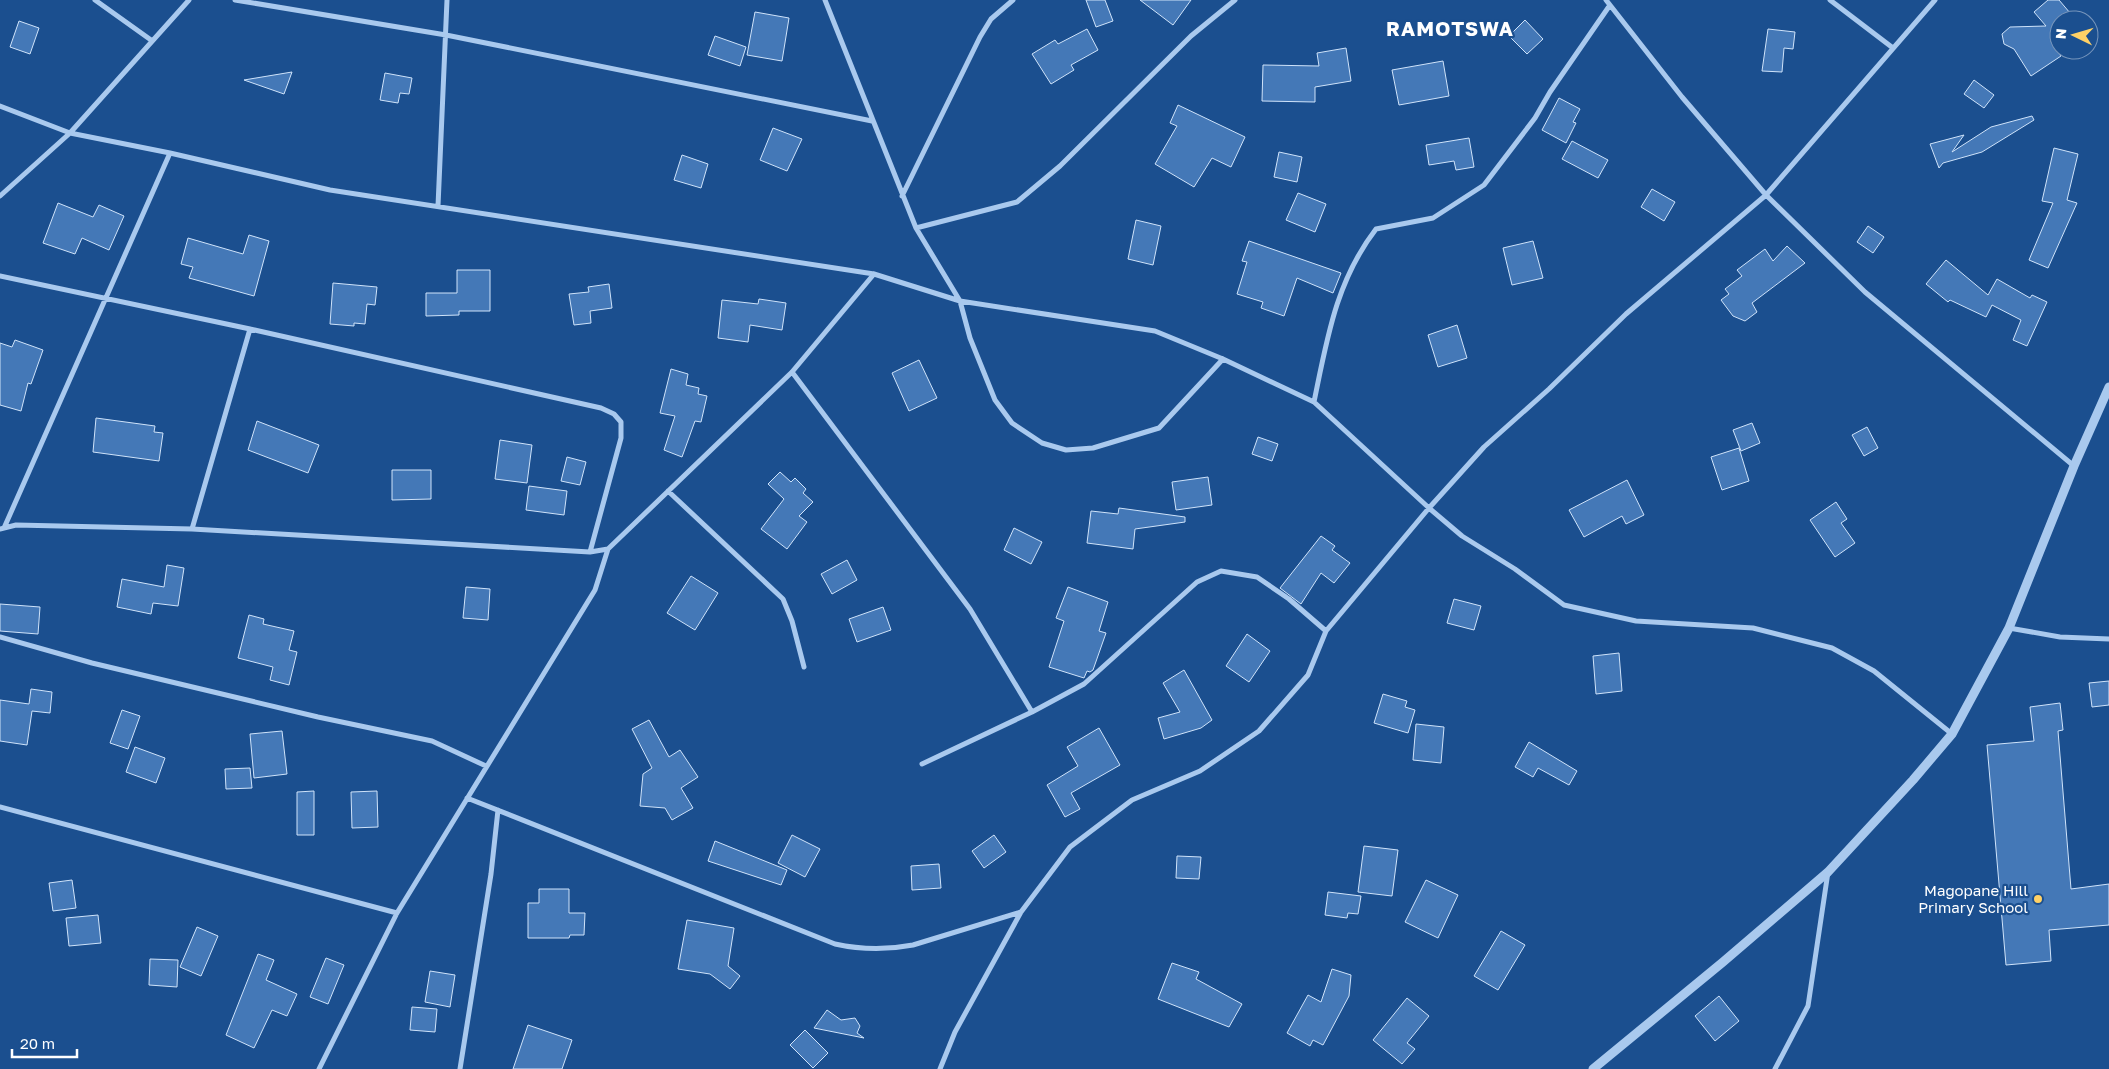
<svg xmlns="http://www.w3.org/2000/svg" width="2109" height="1069" font-family="'Golos Text',sans-serif">
<style>
.building{fill:#4478b7;stroke:#cfe3fa}
.lines{fill:none;stroke-linecap:round;stroke-linejoin:round}
.minor{stroke:#a9c9ee;stroke-width:5}
.tertiary{stroke:#a9c9ee;stroke-width:9}
.poi-dot{fill:#ffd166;stroke:#1b4f8f;stroke-width:2}
.labels{text-anchor:middle;dominant-baseline:central;stroke-width:4.5;stroke-linejoin:round;paint-order:stroke}
.poi-label{font-size:15px;fill:#fff;stroke:#1b4f8f;text-anchor:end}
.district-label{font-size:20px;font-weight:bold;letter-spacing:1px;fill:#fff;stroke:#1b4f8f}
</style>
<rect width="100%" height="100%" fill="#1b4f8f"/>
<path class="building" d="M 1086,0 L 1105,0 L 1113,21 L 1096,27 Z
M 1140,0 L 1191,0 L 1173,25 Z
M 2048,0 L 2059,0 L 2076,20 L 2059,20 L 2059,42 L 2055,37 L 2051,41 L 2061,56 L 2031,76 L 2014,49 L 2004,44 L 2002,34 L 2010,27 L 2046,26 L 2034,12 Z
M 755,12 L 789,18 L 782,61 L 747,55 Z
M 1525,20 L 1543,39 L 1527,54 L 1509,36 Z
M 19,21 L 39,28 L 30,54 L 10,47 Z
M 1087,29 L 1098,50 L 1071,65 L 1074,70 L 1051,84 L 1032,54 L 1055,40 L 1058,44 Z
M 1768,29 L 1795,32 L 1793,49 L 1784,48 L 1782,72 L 1762,71 Z
M 715,36 L 746,47 L 740,66 L 708,55 Z
M 1346,48 L 1351,81 L 1315,87 L 1315,102 L 1262,101 L 1263,65 L 1319,66 L 1317,53 Z
M 1443,61 L 1449,96 L 1399,105 L 1392,70 Z
M 292,72 L 284,94 L 244,80 Z
M 385,73 L 412,78 L 409,94 L 400,93 L 398,103 L 380,100 Z
M 1974,80 L 1994,95 L 1984,108 L 1964,94 Z
M 1559,98 L 1580,109 L 1573,122 L 1576,123 L 1566,143 L 1542,130 Z
M 1178,105 L 1245,137 L 1231,167 L 1212,158 L 1194,187 L 1155,164 L 1177,126 L 1170,123 Z
M 2032,116 L 2034,120 L 1982,152 L 1943,163 L 1939,168 L 1930,144 L 1964,135 L 1952,152 L 1991,127 Z
M 773,128 L 802,139 L 787,171 L 760,160 Z
M 1469,138 L 1474,167 L 1456,170 L 1454,161 L 1429,165 L 1426,145 Z
M 1572,141 L 1608,160 L 1598,178 L 1562,159 Z
M 2054,148 L 2078,154 L 2067,200 L 2077,203 L 2048,268 L 2029,260 L 2053,203 L 2042,201 Z
M 1279,152 L 1302,157 L 1297,182 L 1274,177 Z
M 682,155 L 708,164 L 701,188 L 674,180 Z
M 1652,189 L 1675,202 L 1664,221 L 1641,207 Z
M 1298,193 L 1326,204 L 1315,232 L 1286,220 Z
M 58,203 L 93,217 L 99,205 L 124,216 L 109,250 L 82,238 L 75,254 L 43,243 Z
M 1136,220 L 1161,226 L 1153,265 L 1128,259 Z
M 1868,226 L 1884,237 L 1873,253 L 1857,242 Z
M 249,235 L 269,241 L 254,296 L 189,278 L 193,267 L 181,264 L 188,238 L 243,254 Z
M 1249,241 L 1341,273 L 1333,293 L 1297,278 L 1284,316 L 1261,308 L 1263,302 L 1237,294 L 1247,262 L 1242,261 Z
M 1533,241 L 1543,278 L 1512,285 L 1503,248 Z
M 1787,246 L 1805,263 L 1752,303 L 1757,312 L 1745,321 L 1733,316 L 1721,300 L 1729,294 L 1725,289 L 1742,276 L 1737,270 L 1765,249 L 1773,261 Z
M 1946,260 L 1988,295 L 1997,279 L 2030,298 L 2032,295 L 2047,302 L 2027,346 L 2013,340 L 2021,320 L 1992,305 L 1986,317 L 1950,300 L 1948,302 L 1926,284 Z
M 457,270 L 490,270 L 490,311 L 459,311 L 459,315 L 426,316 L 426,293 L 457,293 Z
M 333,283 L 377,287 L 375,305 L 367,304 L 365,324 L 354,323 L 354,326 L 330,324 Z
M 609,284 L 612,308 L 590,311 L 591,323 L 574,325 L 569,294 L 589,292 L 588,287 Z
M 759,299 L 786,303 L 782,330 L 750,325 L 748,342 L 718,338 L 722,300 L 758,304 Z
M 1457,325 L 1467,358 L 1438,367 L 1428,335 Z
M 15,340 L 43,350 L 31,384 L 28,383 L 21,411 L 0,405 L 0,343 L 12,347 Z
M 919,360 L 937,398 L 909,411 L 892,373 Z
M 671,369 L 688,374 L 686,385 L 699,388 L 698,394 L 707,396 L 701,422 L 695,421 L 682,457 L 664,450 L 675,416 L 660,413 Z
M 96,418 L 155,426 L 154,432 L 163,433 L 159,461 L 93,452 Z
M 257,421 L 319,445 L 308,473 L 248,450 Z
M 1752,423 L 1760,443 L 1741,451 L 1733,430 Z
M 1867,427 L 1878,448 L 1864,456 L 1852,435 Z
M 1258,437 L 1278,444 L 1272,461 L 1252,454 Z
M 500,440 L 532,445 L 527,483 L 495,479 Z
M 1739,448 L 1749,481 L 1722,490 L 1711,457 Z
M 567,457 L 586,462 L 580,485 L 561,481 Z
M 392,470 L 431,470 L 431,499 L 392,500 Z
M 780,472 L 791,482 L 795,478 L 806,489 L 803,493 L 813,502 L 799,516 L 807,522 L 787,549 L 761,529 L 784,499 L 768,484 Z
M 1208,477 L 1212,505 L 1176,510 L 1172,482 Z
M 1627,480 L 1644,515 L 1626,524 L 1622,516 L 1584,537 L 1569,510 Z
M 529,486 L 567,491 L 564,515 L 526,510 Z
M 1836,502 L 1847,519 L 1841,523 L 1855,543 L 1835,557 L 1810,520 Z
M 1119,508 L 1185,517 L 1185,522 L 1135,529 L 1133,549 L 1087,543 L 1091,511 L 1118,514 Z
M 1014,528 L 1042,542 L 1031,564 L 1004,550 Z
M 1321,536 L 1335,546 L 1332,550 L 1350,563 L 1334,583 L 1321,573 L 1301,604 L 1280,588 Z
M 847,560 L 857,580 L 832,594 L 821,574 Z
M 167,565 L 184,568 L 178,606 L 153,603 L 151,614 L 117,607 L 122,579 L 164,587 Z
M 691,576 L 718,593 L 695,630 L 667,613 Z
M 466,587 L 490,589 L 488,620 L 463,618 Z
M 1068,587 L 1108,602 L 1099,631 L 1106,633 L 1093,670 L 1090,672 L 1087,671 L 1084,678 L 1049,667 L 1064,621 L 1056,618 Z
M 1454,599 L 1481,606 L 1474,630 L 1447,623 Z
M 0,604 L 40,607 L 38,634 L 0,631 Z
M 883,607 L 891,630 L 857,642 L 849,619 Z
M 249,615 L 264,619 L 263,624 L 294,631 L 289,650 L 297,652 L 289,685 L 270,680 L 273,667 L 238,658 Z
M 1247,634 L 1270,651 L 1249,682 L 1226,666 Z
M 1619,653 L 1622,691 L 1596,694 L 1593,656 Z
M 1184,670 L 1212,720 L 1201,728 L 1164,739 L 1158,718 L 1180,712 L 1163,683 Z
M 2109,681 L 2109,705 L 2092,707 L 2089,683 Z
M 31,689 L 52,692 L 50,713 L 32,711 L 27,745 L 0,741 L 0,700 L 29,704 Z
M 1383,694 L 1407,701 L 1405,707 L 1415,710 L 1408,733 L 1374,723 Z
M 2060,703 L 2063,730 L 2058,731 L 2071,889 L 2109,884 L 2109,925 L 2049,930 L 2051,961 L 2006,965 L 1987,745 L 2034,741 L 2030,707 Z
M 122,710 L 140,716 L 128,749 L 110,743 Z
M 649,720 L 669,757 L 680,750 L 698,777 L 681,788 L 693,808 L 672,820 L 665,808 L 640,806 L 643,774 L 652,768 L 632,729 Z
M 1416,724 L 1444,727 L 1441,763 L 1413,760 Z
M 1099,728 L 1120,765 L 1071,793 L 1080,809 L 1065,817 L 1047,785 L 1078,766 L 1067,747 Z
M 282,731 L 287,774 L 254,778 L 250,734 Z
M 1529,742 L 1577,771 L 1569,785 L 1538,768 L 1533,777 L 1515,767 Z
M 135,747 L 165,758 L 156,783 L 126,772 Z
M 250,768 L 252,788 L 226,789 L 225,769 Z
M 314,791 L 314,835 L 297,835 L 297,792 Z
M 377,791 L 378,827 L 352,828 L 351,792 Z
M 792,835 L 820,849 L 805,877 L 778,863 Z
M 994,835 L 1006,852 L 984,868 L 972,851 Z
M 715,841 L 787,870 L 781,885 L 708,861 Z
M 1364,846 L 1398,850 L 1392,896 L 1358,892 Z
M 1177,856 L 1201,857 L 1199,879 L 1176,878 Z
M 939,864 L 941,888 L 912,890 L 911,866 Z
M 72,880 L 76,908 L 53,911 L 49,883 Z
M 1426,880 L 1458,895 L 1438,938 L 1405,922 Z
M 539,889 L 569,889 L 569,913 L 585,913 L 584,935 L 570,935 L 569,938 L 528,938 L 528,903 L 539,903 Z
M 1328,892 L 1361,896 L 1358,914 L 1348,913 L 1347,918 L 1325,915 Z
M 98,915 L 101,943 L 69,946 L 66,918 Z
M 687,920 L 734,928 L 728,966 L 740,976 L 730,989 L 710,974 L 678,969 Z
M 197,927 L 218,936 L 201,976 L 180,967 Z
M 1501,931 L 1525,945 L 1498,990 L 1474,976 Z
M 258,954 L 274,960 L 266,980 L 297,994 L 287,1016 L 272,1010 L 254,1048 L 226,1035 Z
M 326,958 L 344,965 L 328,1004 L 310,997 Z
M 150,959 L 178,960 L 177,987 L 149,985 Z
M 1172,963 L 1199,972 L 1196,979 L 1242,1004 L 1229,1027 L 1158,999 Z
M 1332,969 L 1351,975 L 1349,996 L 1323,1045 L 1313,1040 L 1310,1046 L 1287,1033 L 1308,995 L 1321,1002 Z
M 430,971 L 455,975 L 450,1007 L 425,1002 Z
M 1719,996 L 1739,1021 L 1715,1041 L 1695,1016 Z
M 1407,998 L 1429,1016 L 1407,1043 L 1415,1049 L 1402,1064 L 1373,1040 Z
M 412,1007 L 437,1009 L 435,1032 L 410,1030 Z
M 827,1010 L 841,1020 L 855,1018 L 860,1026 L 857,1033 L 864,1038 L 814,1028 Z
M 528,1025 L 572,1040 L 562,1069 L 513,1069 Z
M 805,1030 L 828,1053 L 813,1068 L 790,1045 Z"/>
<g class="lines">
<path class="minor" d="M 95,0 L 151,40
M 235,0 L 446,35 L 872,121
M 825,0 L 916,228 L 960,301 L 970,338 L 995,400 L 1012,423 L 1042,443 L 1066,450 L 1093,448 L 1159,428 L 1223,359
M 1606,0 L 1682,97 L 1766,195 L 1865,292 L 2074,466
M 1830,0 L 1893,48
M 0,106 L 70,133 L 170,153 L 330,190 L 874,274 L 960,301 L 1155,331 L 1223,359 L 1314,402 L 1429,508 L 1462,536 L 1515,569 L 1564,605 L 1636,621 L 1753,628 L 1832,648 L 1874,671 L 1952,734
M 0,196 L 70,133 L 189,0
M 902,196 L 980,37 L 991,19 L 1013,0
M 438,206 L 447,0
M 916,228 L 1017,202 L 1060,166 L 1191,36 L 1235,0
M 0,276 L 250,329 L 601,408 L 614,414 L 621,422 L 621,438 L 590,552
M 792,372 L 970,609 L 1032,712
M 1314,402 C 1327,339 1336,281 1376,229 L 1433,218 L 1484,185 L 1535,118 L 1550,92 L 1610,5
M 668,491 L 783,599 L 792,621 L 804,667
M 4,528 L 170,153
M 0,529 L 16,525 L 192,529 L 590,552 L 608,549
M 192,529 L 250,329
M 2009,628 L 2060,637 L 2109,639
M 0,637 L 92,663 L 318,717 L 432,741 L 486,766
M 922,764 L 1032,712 L 1084,684 L 1197,582 L 1221,571 L 1257,577 L 1289,599 L 1326,631
M 467,798 L 835,944 C 862,950 887,950 913,945 L 1021,912
M 0,807 L 397,913
M 319,1069 L 397,913 L 595,590 L 608,549 L 792,372 L 874,274
M 460,1069 L 491,874 L 498,810
M 940,1069 L 955,1032 L 1021,912 L 1070,847 L 1132,800 L 1200,771 L 1259,731 L 1308,675 L 1326,631 L 1429,508 L 1484,447 L 1549,389 L 1626,314 L 1766,195 L 1935,0
M 1775,1069 L 1808,1006 L 1828,872"/>
<path class="tertiary" d="M 1593,1069 L 1723,962 L 1828,872 L 1913,780 L 1952,734 L 2009,628 L 2074,466 L 2109,387"/>
</g>
<circle class="poi-dot" cx="2038" cy="899" r="5"/>
<g class="labels">
<g class="poi-label">
<text x="2028" y="890">Magopane Hill<tspan x="2028" dy="17">Primary School</tspan></text>
</g>
<g class="district-label">
<text x="1450" y="28">RAMOTSWA</text>
</g>
</g>
<g transform="translate(2074 35) rotate(275)"><circle r="24" fill="#1b4f8f" stroke="#7695bc"/>
<path d="M0-4L9 19L0 12L-9 19Z" fill="#ffd166"/>
<text y="-8" font-size="14" font-weight="bold" text-anchor="middle" fill="#ffffff">N</text>
</g>
<path d="M12 1049v8h65v-8" fill="none" stroke="#ffffff" stroke-width="2.5"/>
<text x="20" y="1049" font-size="15" fill="#ffffff" stroke="#1b4f8f" stroke-width="4" paint-order="stroke">20 m</text>
</svg>
